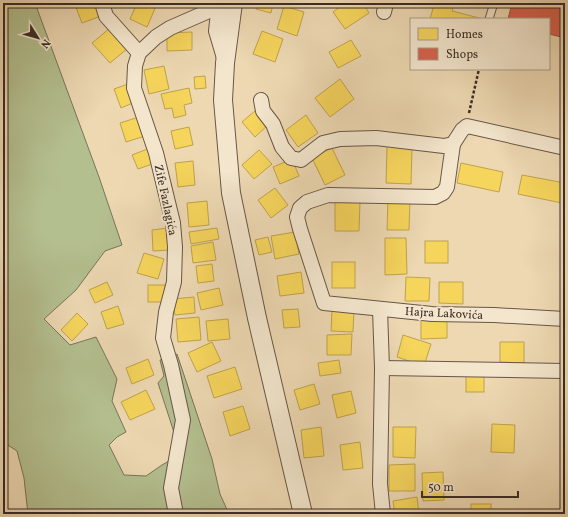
<svg xmlns="http://www.w3.org/2000/svg" width="568" height="517" font-family="Vollkorn,serif">
<style>
.green{fill:#b4bf8f;stroke:#78755a}
.homes{fill:#f6d55c;stroke:#bea24c}
.shops{fill:#d6604d;stroke:#a85041}
.lines{fill:none;stroke-linecap:round;stroke-linejoin:round}
.service-casing{stroke:#685648;stroke-width:9}
.minor-casing{stroke:#685648;stroke-width:16}
.tertiary-casing{stroke:#685648;stroke-width:20}
.path{stroke:#3b2b25;stroke-width:2.5;stroke-dasharray:3 2;stroke-linecap:butt}
.service{stroke:#f3e6cd;stroke-width:7}
.minor{stroke:#f3e6cd;stroke-width:14}
.tertiary{stroke:#f3e6cd;stroke-width:18}
.labels{text-anchor:middle;stroke-width:4;stroke-linejoin:round;paint-order:stroke}
.street-label{font-size:12px;fill:#3b2b25;stroke:#f3e6cd}
</style>
<rect width="100%" height="100%" fill="#edd8b2"/>
<filter id="stains"><feTurbulence type="fractalNoise" baseFrequency=".005" numOctaves="4"/><feColorMatrix values="0 0 0 0 .2 0 0 0 0 .09 0 0 0 0 .02 0 0 0 .5 -.17"/></filter>
<radialGradient id="worn" r=".72"><stop offset=".6" stop-color="#630" stop-opacity="0"/><stop offset="1" stop-color="#630" stop-opacity=".3"/></radialGradient>
<polygon class="green" points="3,3 35,3 99,177 122,245 105,251 76,290 44,319 70,345 96,337 117,379 112,401 126,432 117,437 109,445 124,475 146,476 162,465 181,454 158,383 164,376 160,360 177,354 212,459 220,494 229,514 28,514 24,478 17,451 3,442"/>
<g class="homes">
<polygon points="82,3 97,3 101,16 82,23 75,5"/>
<polygon points="137,3 149,3 156,6 147,27 130,19"/>
<polygon points="257,3 273,3 271,13 256,9"/>
<polygon points="345,3 363,3 369,13 345,29 333,12"/>
<polygon points="428,3 454,3 452,11 483,19 430,19 434,5"/>
<polygon points="284,6 304,12 297,36 277,29"/>
<polygon points="110,28 128,48 110,63 92,43"/>
<polygon points="262,31 283,39 275,62 253,54"/>
<polygon points="192,32 192,50 167,51 167,33"/>
<polygon points="351,40 361,56 338,68 329,52"/>
<polygon points="164,66 169,89 149,94 144,70"/>
<polygon points="205,76 206,88 195,89 194,77"/>
<polygon points="340,79 354,99 330,117 315,98"/>
<polygon points="128,84 135,102 121,108 114,89"/>
<polygon points="189,88 192,103 184,105 186,115 174,118 172,108 165,109 161,94"/>
<polygon points="256,110 268,125 255,137 242,122"/>
<polygon points="306,115 318,133 298,147 286,130"/>
<polygon points="139,117 145,136 126,142 120,123"/>
<polygon points="189,127 193,145 175,149 171,131"/>
<polygon points="387,146 412,147 411,184 386,183"/>
<polygon points="150,148 155,163 138,169 132,155"/>
<polygon points="332,148 345,175 325,185 312,158"/>
<polygon points="259,150 272,164 254,179 242,165"/>
<polygon points="292,159 299,176 280,184 273,167"/>
<polygon points="193,161 195,185 178,187 175,163"/>
<polygon points="461,163 503,172 499,192 457,183"/>
<polygon points="522,175 565,183 562,203 518,194"/>
<polygon points="275,188 288,205 271,218 258,200"/>
<polygon points="388,198 410,199 409,230 387,230"/>
<polygon points="207,201 209,225 189,227 187,203"/>
<polygon points="335,201 360,202 359,231 335,231"/>
<polygon points="168,228 170,250 153,251 152,230"/>
<polygon points="217,228 219,239 191,244 189,232"/>
<polygon points="295,232 299,254 275,259 271,236"/>
<polygon points="268,237 272,252 259,255 255,240"/>
<polygon points="385,238 406,238 407,274 385,275"/>
<rect x="425" y="241" width="23" height="22"/>
<polygon points="213,242 216,260 193,263 191,246"/>
<polygon points="144,253 164,259 158,279 137,273"/>
<rect x="332" y="262" width="23" height="26"/>
<polygon points="212,264 214,281 198,283 196,266"/>
<polygon points="301,272 304,293 280,296 277,276"/>
<polygon points="406,277 430,278 429,301 405,301"/>
<polygon points="107,282 113,295 95,303 89,290"/>
<polygon points="439,282 463,282 463,304 439,303"/>
<rect x="148" y="285" width="17" height="17"/>
<polygon points="219,288 223,305 201,310 197,293"/>
<polygon points="194,297 195,313 175,315 173,299"/>
<polygon points="118,306 124,324 107,329 101,312"/>
<polygon points="298,309 300,327 284,328 282,310"/>
<polygon points="332,310 354,311 353,332 331,331"/>
<polygon points="77,313 88,324 72,341 61,330"/>
<polygon points="199,317 201,340 178,342 176,319"/>
<polygon points="421,318 447,318 447,338 421,339"/>
<polygon points="228,319 230,339 208,341 206,321"/>
<polygon points="352,334 351,355 327,355 327,335"/>
<polygon points="403,335 431,344 424,366 397,357"/>
<polygon points="212,342 221,361 197,372 188,353"/>
<polygon points="500,342 524,342 524,363 500,362"/>
<polygon points="148,359 154,375 132,384 126,368"/>
<polygon points="339,360 341,373 320,376 318,363"/>
<polygon points="235,367 242,389 214,398 207,376"/>
<rect x="466" y="373" width="18" height="19"/>
<polygon points="314,384 320,404 300,410 294,390"/>
<polygon points="146,390 155,409 130,420 121,402"/>
<polygon points="351,391 356,413 337,418 332,395"/>
<polygon points="243,406 250,429 230,436 223,412"/>
<polygon points="492,424 515,425 514,453 491,452"/>
<polygon points="321,427 324,456 304,458 301,430"/>
<polygon points="393,427 416,427 415,458 393,457"/>
<polygon points="360,442 363,468 343,470 340,445"/>
<polygon points="415,464 415,491 389,491 389,465"/>
<polygon points="443,472 444,500 423,501 422,473"/>
<polygon points="417,497 419,514 395,514 393,501"/>
<rect x="471" y="504" width="20" height="10"/>
</g>
<polygon class="shops" points="512,3 547,3 547,4 565,8 565,38 549,34 549,19 508,19"/>
<g class="lines">
<g class="service-casing">
<polyline id="service" points="489,19 494,3"/>
</g>
<g class="minor-casing">
<g id="minor">
<polyline points="102,3 106,16 139,53"/>
<polyline points="219,3 216,31 224,58"/>
<polyline points="384,12 386,3"/>
<polyline points="261,100 263,111 273,124 282,147 291,158 301,160 323,143 340,139 376,138 444,146 453,144 462,130 467,126 565,148"/>
<polyline points="453,144 447,187 443,193 435,197 328,195 307,202 300,208 297,217 300,229 324,303 432,314 494,315 565,319"/>
<polyline points="380,309 382,368 380,484 383,514"/>
<polyline points="382,368 565,371"/>
<polyline points="176,514 171,488 183,420 171,365 163,338 166,312 174,282 175,247 173,223 156,153 134,88 135,66 139,53 156,37 170,28 218,7"/>
</g>
</g>
<g class="tertiary-casing">
<polyline id="tertiary" points="233,3 225,63 223,100 231,193 257,318 303,514"/>
</g>
<polyline class="path" points="469,113 479,69"/>
<use href="#service" class="service"/>
<use href="#minor" class="minor"/>
<use href="#tertiary" class="tertiary"/>
</g>
<g class="labels">
<g class="street-label">
<text transform="translate(166 200) rotate(78)" y="4">Zife Fazlagića</text>
<text transform="translate(444 313) rotate(3)" y="4">Hajra Lakovića</text>
</g>
</g>
<rect width="568" height="517" fill="none" stroke="#edd8b2" stroke-width="16"/>
<rect x="4" y="4" width="560" height="509" fill="none" stroke="#3b2b25" stroke-width="2"/>
<rect x="8" y="8" width="552" height="501" fill="none" stroke="#3b2b25"/>
<rect x="410" y="18" width="140" height="52" fill="#f3e6cd" stroke="#a99b8a"/>
<rect x="418" y="28" width="20" height="12" fill="#f6d55c" stroke="#a99b8a"/>
<text x="446" y="38" font-size="12" fill="#3b2b25">Homes</text>
<rect x="418" y="48" width="20" height="12" fill="#d6604d" stroke="#a99b8a"/>
<text x="446" y="58" font-size="12" fill="#3b2b25">Shops</text>
<g transform="translate(38 38) rotate(127)" stroke="#f3e6cd" stroke-width="3" paint-order="stroke">
<path d="M0-3L7 15L0 10L-7 15Z" fill="#3b2b25"/>
<text y="-6" font-size="11" font-weight="bold" text-anchor="middle" fill="#3b2b25">N</text>
</g>
<path d="M422 491v6h96v-6" fill="none" stroke="#3b2b25" stroke-width="2"/>
<text x="428" y="491" font-size="12" fill="#3b2b25" stroke="#f3e6cd" stroke-width="3" paint-order="stroke">50 m</text>
<rect width="100%" height="100%" filter="url(#stains)"/>
<rect width="100%" height="100%" fill="url(#worn)"/>
</svg>
